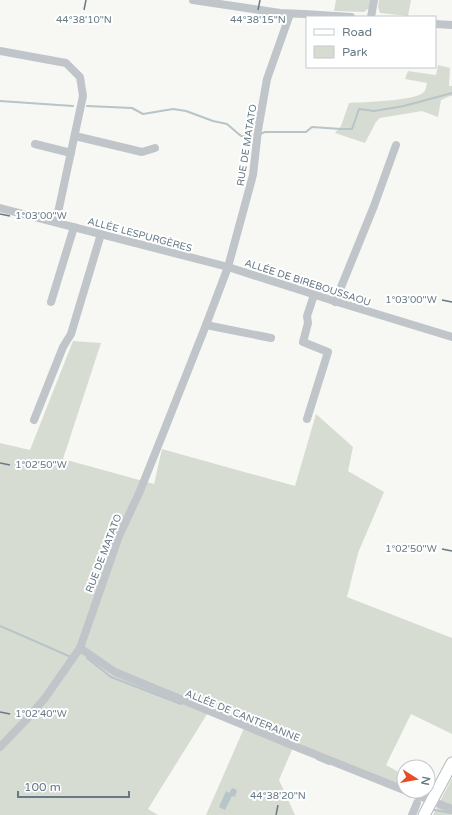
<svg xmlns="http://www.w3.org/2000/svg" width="452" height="815" font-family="'Varela Round',sans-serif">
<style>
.green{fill:#d7dcd3}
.water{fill:#b7c4c8}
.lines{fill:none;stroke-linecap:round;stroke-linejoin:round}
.stream{stroke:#b7c4c8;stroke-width:2}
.secondary-casing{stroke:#b3b9bd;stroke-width:13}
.street{stroke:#c0c5c9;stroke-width:8}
.secondary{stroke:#fff;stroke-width:11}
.ticks{fill:none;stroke:#667986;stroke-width:1.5}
.labels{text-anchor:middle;stroke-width:4;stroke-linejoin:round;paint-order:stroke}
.street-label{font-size:10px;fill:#667986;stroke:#fff}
.ticks-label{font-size:10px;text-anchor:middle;fill:#667986;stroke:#fff;stroke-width:4;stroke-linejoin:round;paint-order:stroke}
</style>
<rect width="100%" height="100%" fill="#f7f7f4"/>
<g class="green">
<polygon points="336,0 370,0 369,8 364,12 334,11"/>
<polygon points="379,0 411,0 408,16 380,13 378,7"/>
<path d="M438,65L450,68L449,86H452V96H450L441,100L438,117L422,111L380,118L376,122L365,143L335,133L341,126L349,103C363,102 416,101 424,92C426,90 426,86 427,83L405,79L408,71L436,75Z"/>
<polygon points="73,341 101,343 63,459 154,484 162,449 295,486 316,414 353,447 348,471 384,492 358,553 347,597 452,638 452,734 411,714 386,765 404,775 404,788 294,745 279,780 295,815 206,815 245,726 209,711 148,809 158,815 0,815 0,443 30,450"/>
<polygon points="452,778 452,815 433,815"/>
</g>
<polygon class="water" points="232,788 237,790 235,797 232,796 225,810 219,807 226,791 229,793"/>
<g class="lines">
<g class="stream">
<polyline points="0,101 73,106"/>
<polyline points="87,106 132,108 143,114 173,109 186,111 213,121 227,124 241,136 251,137 256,135"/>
<polyline points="260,134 265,132 306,132 312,127 341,129 352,129 359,109 374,111 404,106 452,93"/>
<polyline points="0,626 71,657"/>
<polyline points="87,658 111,677 181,704"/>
<polyline points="317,759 329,764"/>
<polyline points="434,810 452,813"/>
</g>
<g class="secondary-casing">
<polyline id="secondary" points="424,815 452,763"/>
</g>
<g class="street">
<polyline points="193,0 280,13 304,14 351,17"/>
<polyline points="371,17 374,0"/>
<polyline points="435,24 452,25"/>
<polyline points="0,51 66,63 80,77 83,96 56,222"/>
<polyline points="75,136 142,152 155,148"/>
<polyline points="35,144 71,153"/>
<polyline points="0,208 228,267 297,289 331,300 452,337"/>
<polyline points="51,302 74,227"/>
<polyline points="335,302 374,206 396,145"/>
<polyline points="206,325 271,338"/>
<polyline points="307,419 328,352 303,342 308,323 307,316 314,295"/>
<polyline points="34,420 63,347 71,334 101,234"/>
<polyline points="80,648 115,672 294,746 404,790"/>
<polyline points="0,747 27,719 45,698 80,648 119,536 140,491 162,436 206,325 228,267 253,175 258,130 267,79 290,14"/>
<polyline points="407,791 452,809"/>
<polyline points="412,815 417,803"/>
</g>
<use href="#secondary" class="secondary"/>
</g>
<path class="ticks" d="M84,10L86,0M258,10L260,0M0,214L10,216M442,300L452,302M0,463L10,465M442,549L452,551M0,712L10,714M276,815L278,805"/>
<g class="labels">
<g class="street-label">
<text transform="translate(246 145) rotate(-81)" y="4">RUE DE MATATO</text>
<text transform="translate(140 234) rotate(15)" y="4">ALLÉE LESPURGÈRES</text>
<text transform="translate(308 282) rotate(18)" y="4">ALLÉE DE BIREBOUSSAOU</text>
<text transform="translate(103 553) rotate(-69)" y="4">RUE DE MATATO</text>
<text transform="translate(243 715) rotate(22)" y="4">ALLÉE DE CANTERANNE</text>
</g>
</g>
<g class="ticks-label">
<text x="84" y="23">44°38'10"N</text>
<text x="258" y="23">44°38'15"N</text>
<text x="41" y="219">1°03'00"W</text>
<text x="411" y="303">1°03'00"W</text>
<text x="41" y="468">1°02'50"W</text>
<text x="411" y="552">1°02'50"W</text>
<text x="41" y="717">1°02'40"W</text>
<text x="278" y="799">44°38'20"N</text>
</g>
<rect x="306" y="16" width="130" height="52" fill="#ffffff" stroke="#c2c9cf"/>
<rect x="314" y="29" width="20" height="6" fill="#ffffff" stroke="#c2c9cf"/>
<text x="342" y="36" font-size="12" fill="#667986">Road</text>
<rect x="314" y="46" width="20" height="12" fill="#d7dcd3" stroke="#c2c9cf"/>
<text x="342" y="56" font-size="12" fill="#667986">Park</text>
<g transform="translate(416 779) rotate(101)"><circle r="19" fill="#ffffff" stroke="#c2c9cf"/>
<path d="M0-3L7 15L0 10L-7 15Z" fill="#e74c25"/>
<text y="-6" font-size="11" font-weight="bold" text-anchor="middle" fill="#667986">N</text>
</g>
<path d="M18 791v6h111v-6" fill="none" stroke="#667986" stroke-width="2"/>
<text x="24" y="791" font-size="12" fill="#667986" stroke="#ffffff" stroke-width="3" paint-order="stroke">100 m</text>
</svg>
